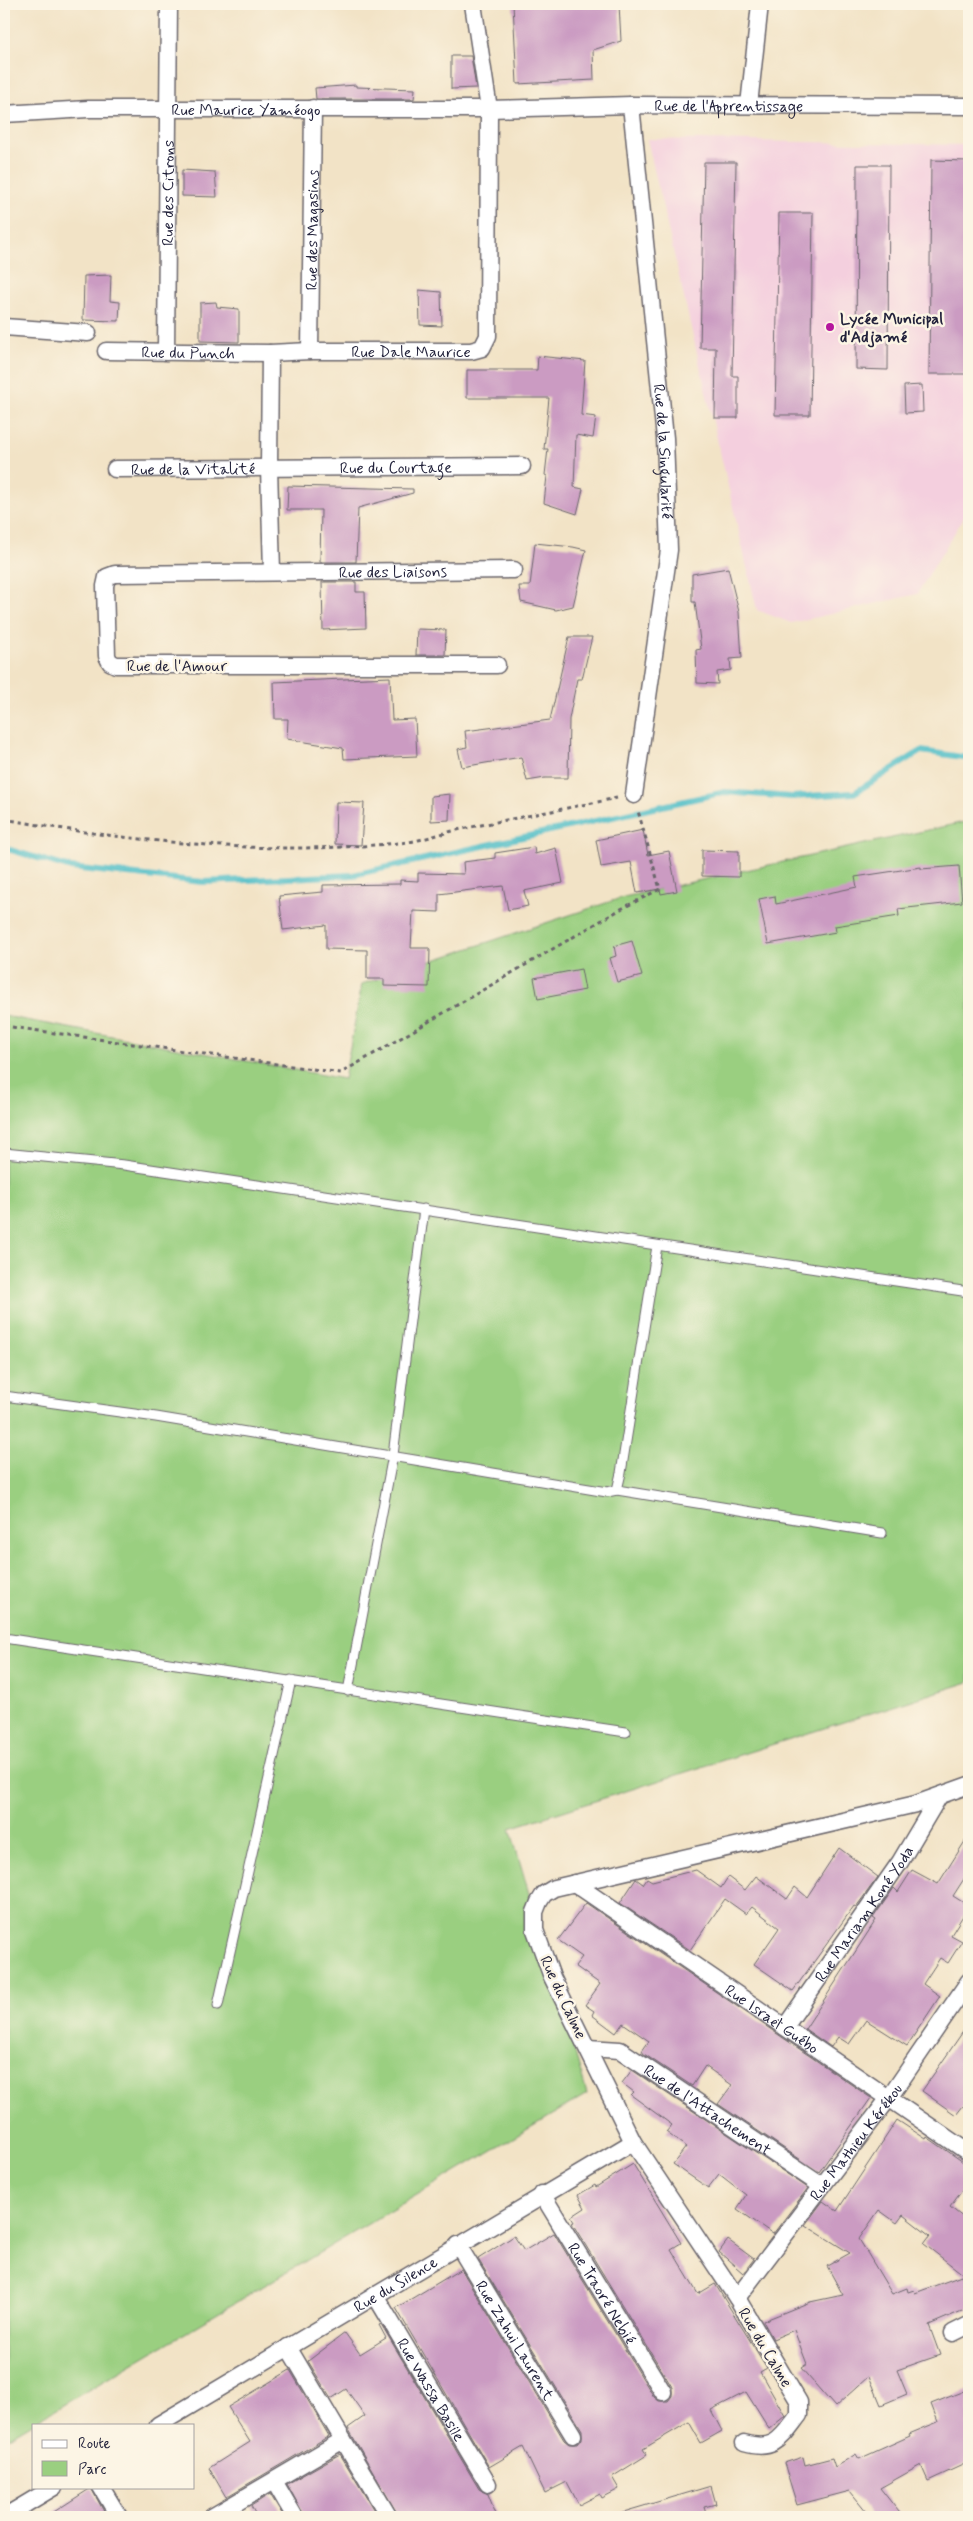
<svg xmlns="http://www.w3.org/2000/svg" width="973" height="2521" font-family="Mynerve,sans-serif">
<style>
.built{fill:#f4cfde}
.green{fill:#9acf80;stroke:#5e785e}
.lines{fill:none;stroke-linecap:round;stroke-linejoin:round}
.stream{stroke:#50bec7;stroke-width:6}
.building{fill:#cb9bc2;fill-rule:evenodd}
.lane-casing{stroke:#6b666c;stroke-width:11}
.street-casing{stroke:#6b666c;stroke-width:19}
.path{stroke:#6b666c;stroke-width:3;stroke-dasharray:4 4;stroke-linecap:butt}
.lane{stroke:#fff;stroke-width:9}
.street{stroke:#fff;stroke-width:16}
.poi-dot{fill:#b5179e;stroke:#fcf5e5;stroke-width:2}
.labels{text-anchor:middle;stroke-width:5;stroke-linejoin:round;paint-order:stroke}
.street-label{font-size:16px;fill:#22223b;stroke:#fcf5e5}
.poi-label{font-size:16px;font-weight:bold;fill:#22223b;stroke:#fcf5e5;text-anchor:start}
</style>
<rect width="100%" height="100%" fill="#fcf5e5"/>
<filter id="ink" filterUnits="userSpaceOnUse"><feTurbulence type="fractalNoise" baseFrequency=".02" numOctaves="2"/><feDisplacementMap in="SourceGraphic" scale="10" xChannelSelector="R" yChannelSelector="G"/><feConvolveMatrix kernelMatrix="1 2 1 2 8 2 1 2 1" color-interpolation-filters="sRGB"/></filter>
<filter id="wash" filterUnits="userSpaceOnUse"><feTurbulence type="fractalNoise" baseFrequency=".0096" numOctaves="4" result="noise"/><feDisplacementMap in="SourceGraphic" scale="20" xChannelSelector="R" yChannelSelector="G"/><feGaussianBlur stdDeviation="1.12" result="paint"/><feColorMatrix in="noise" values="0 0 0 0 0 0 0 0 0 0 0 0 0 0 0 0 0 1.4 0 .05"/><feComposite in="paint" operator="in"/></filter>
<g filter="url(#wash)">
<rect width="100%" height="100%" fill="#f2e3c6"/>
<polygon class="built" points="647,139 969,145 969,509 917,594 791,623 757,610"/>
<polygon class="green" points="969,821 969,1682 510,1828 587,2094 4,2440 4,1016 344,1079 362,984 624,897"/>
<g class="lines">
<polyline class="stream" points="4,848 71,868 203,882 353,875 725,792 792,797 854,793 921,751 969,758"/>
</g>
<g id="blocks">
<g class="building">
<polygon points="513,4 619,4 621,41 593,50 594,80 517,84"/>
<polygon points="451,56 471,56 476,88 451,89"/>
<polygon points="356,85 356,87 415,89 414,99 316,99 315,88"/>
<polygon points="931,160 968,161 966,374 929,374"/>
<polygon points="704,162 736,162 732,376 738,376 738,418 715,418 716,348 700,348"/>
<polygon points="857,165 889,165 888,370 856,369"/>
<polygon points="182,170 215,172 217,197 182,196"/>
<polygon points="779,213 813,213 810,415 775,415"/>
<polygon points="111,275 110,301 120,302 119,321 83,320 84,276"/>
<polygon points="419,290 441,292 442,326 420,325"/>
<polygon points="216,302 217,307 239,309 239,342 200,341 200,303"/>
<polygon points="538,356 585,361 581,415 596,417 593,438 576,435 574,487 583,489 577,514 544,503 547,476 545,475 548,449 544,449 549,398 467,398 467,370 537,370"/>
<polygon points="922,385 923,412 905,413 904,386"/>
<polygon points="288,486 413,489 413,493 358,508 356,562 320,562 321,510 287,510"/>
<polygon points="535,543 573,547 586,550 573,606 556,610 521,602 519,586 530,586"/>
<polygon points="728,568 739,612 742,658 730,659 731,670 717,672 718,684 697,683 696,650 701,649 695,602 692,602 692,574"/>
<polygon points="322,582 356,582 356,592 365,592 366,628 323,630"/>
<polygon points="417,629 446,630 445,655 416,655"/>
<polygon points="569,637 592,637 582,679 577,679 569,719 568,778 545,778 527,781 521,757 462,767 458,749 467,747 465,731 550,720"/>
<polygon points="390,677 392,720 415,719 417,756 344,759 343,748 287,739 288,719 275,719 274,682"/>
<polygon points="450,794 449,820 431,821 431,796"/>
<polygon points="336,802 364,803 361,845 335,844"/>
<polygon points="643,830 648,855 669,851 677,891 661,894 660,889 637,893 631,862 601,867 596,840"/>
<polygon points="534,847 535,854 556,848 563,883 524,891 528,906 508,910 503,886 439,894 439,912 413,911 411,948 430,948 429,987 384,986 384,979 367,979 367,950 326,949 326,925 283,930 279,896 323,892 323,885 400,884 400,880 418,881 418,873 464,874 463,862 495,858 495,853"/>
<polygon points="702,850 739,851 739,877 702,876"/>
<polygon points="959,866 962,902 898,909 899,916 835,926 836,932 768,944 759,899 775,896 776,904 857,887 855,877 921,867 921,869"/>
<polygon points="632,941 642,976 617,982 610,958 616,956 614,946"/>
<polygon points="581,969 585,990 538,999 534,978"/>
<polygon points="969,1835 969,1871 953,1896 969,1906 951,1935 962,1941 948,1963 940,1958 923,1984 940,1996 907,2046 866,2020 849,2044 838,2037 831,2047 805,2029 876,1920 873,1918 894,1888 898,1892 912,1870 938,1884"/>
<polygon points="839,1848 878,1877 856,1907 854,1906 793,1991 754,1964 779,1928 752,1907 746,1914 725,1899 690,1950 620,1903 636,1879 643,1884 647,1878 652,1881 696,1870 721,1888 728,1877 745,1890 756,1876 787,1899 795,1887 807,1897"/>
<polygon points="586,1903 871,2098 819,2172 718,2104 732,2085 705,2066 692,2086 644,2054 642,2051 649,2041 623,2023 616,2033 592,2015 594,2011 585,2005 600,1984 575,1966 582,1957 558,1940"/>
<polygon points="969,2023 969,2110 963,2106 956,2115 922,2091"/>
<polygon points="632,2070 808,2188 773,2234 737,2209 746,2195 719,2174 708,2188 673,2164 686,2147 666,2132 672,2125 631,2095 634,2092 622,2083"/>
<path d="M897,2120L926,2139L927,2137L969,2166V2181L950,2207L969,2222V2308L929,2325L940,2355L897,2370L907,2394L881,2405L869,2376L835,2407L801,2368L807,2364L794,2330L773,2339L763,2321L810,2302L843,2295L827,2266L850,2253L805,2225L823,2201L837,2211ZM879,2210L897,2223L903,2215L930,2236L924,2244L964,2275L915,2293L914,2290L908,2292L907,2288L892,2294L859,2239Z"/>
<polygon points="633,2164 681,2243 671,2249 698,2294 715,2284 767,2368 760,2372 785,2416 769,2429 746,2392 711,2410 722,2431 701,2443 689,2422 643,2449 647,2455 612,2477 619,2489 602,2498 600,2494 579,2505 567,2482 545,2493 523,2447 489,2467 396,2308 461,2269 564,2440 569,2444 578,2444 582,2439 582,2430 478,2259 514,2236 524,2251 554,2233 654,2397 659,2401 668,2401 672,2396 672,2387 572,2223 574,2222 571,2217 585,2208 578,2195 595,2185 596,2187"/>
<polygon points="728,2240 754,2259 743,2273 719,2252"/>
<polygon points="381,2324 479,2489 488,2494 497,2517 399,2517 348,2428 365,2416 346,2389 331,2399 308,2361 345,2333 360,2354 386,2338 379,2325"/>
<polygon points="290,2370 329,2436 226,2497 209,2468 250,2442 228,2407"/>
<polygon points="969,2389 969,2462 928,2481 921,2465 880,2488 903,2517 871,2517 850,2491 797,2505 784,2463 803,2457 805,2465 832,2458 835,2467 856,2454 859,2459 910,2436 909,2434 938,2422 931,2404"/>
<polygon points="340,2454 378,2517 305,2517 287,2484"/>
<polygon points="711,2486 716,2504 704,2507 706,2514 696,2517 620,2517 620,2513"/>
<polygon points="91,2488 107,2517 46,2517"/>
<polygon points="270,2494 284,2517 257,2517 251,2506"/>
</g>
</g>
</g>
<g filter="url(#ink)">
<use href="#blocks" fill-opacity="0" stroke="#6b666c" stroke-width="1"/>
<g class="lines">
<g class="lane-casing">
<g id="lane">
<polyline points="4,1153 124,1165 969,1292"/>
<polyline points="4,1396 156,1417 607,1492 617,1490 882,1533"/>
<polyline points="617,1490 621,1473 657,1246"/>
<polyline points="4,1638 626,1732"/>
<polyline points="348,1691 393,1455 424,1209"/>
<polyline points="218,2005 291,1680"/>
</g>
</g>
<g class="street-casing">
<g id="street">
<path id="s1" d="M631,105L665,438L669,550L634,795"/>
<polyline points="749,105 760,4"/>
<path id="s2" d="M4,114L88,109H489L631,105L969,106"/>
<polyline points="4,327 88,333"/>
<path id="s3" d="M106,351L270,353"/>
<path id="s4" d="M310,351L313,108"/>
<path id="s5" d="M166,352L169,4"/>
<path id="s6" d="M115,469L522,466"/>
<path id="s7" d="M272,571L269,468L270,353L310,351H471L482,348L488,336L489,109L473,4"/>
<path id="s8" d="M497,665H116L110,662L107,656L105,586L107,577L115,574L514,570"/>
<path id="s9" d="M574,1883L969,2153"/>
<path id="s10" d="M785,2027L900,1862L938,1798"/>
<path id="s11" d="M588,2048L620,2050L822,2186"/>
<path id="s12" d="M542,2194L663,2392"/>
<path id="s13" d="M458,2245L573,2435"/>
<path id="s14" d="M375,2295L488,2484"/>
<path id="s15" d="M737,2298L889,2098L969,1981"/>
<polyline points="953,2333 969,2325"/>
<polyline points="288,2347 389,2517"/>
<path id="s16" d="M158,2425L633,2142"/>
<path d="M744,2443C775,2452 781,2438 799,2415V2402L737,2298L633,2142L577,2028L552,1977L535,1930V1912L539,1902L544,1894L554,1888L916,1804L969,1785"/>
<polyline points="274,2481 295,2517"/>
<polyline points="101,2487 119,2517"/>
<polyline points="4,2517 54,2487"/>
<polyline points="212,2517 343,2440"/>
</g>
</g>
<g class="path">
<path d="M4,819C133,842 268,856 398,843C418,842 438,834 457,830C510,819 563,809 617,798"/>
<polyline points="4,1026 341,1073 621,909 660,889 638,811"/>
</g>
<use href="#lane" class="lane"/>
<use href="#street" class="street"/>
</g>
</g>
<circle class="poi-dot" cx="830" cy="327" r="5"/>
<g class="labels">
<g class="street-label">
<text dy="6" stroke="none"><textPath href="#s2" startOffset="725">Rue de l'Apprentissage</textPath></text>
<text dy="6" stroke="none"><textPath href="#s2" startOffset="242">Rue Maurice Yaméogo</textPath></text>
<text dy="6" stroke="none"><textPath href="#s5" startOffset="159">Rue des Citrons</textPath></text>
<text dy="6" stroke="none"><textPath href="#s4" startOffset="121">Rue des Magasins</textPath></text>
<text dy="6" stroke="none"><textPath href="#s7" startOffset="359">Rue Dale Maurice</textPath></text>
<text dy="6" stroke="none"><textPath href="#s3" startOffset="82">Rue du Punch</textPath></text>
<text dy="6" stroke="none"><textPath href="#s1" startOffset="348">Rue de la Singularité</textPath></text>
<text dy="6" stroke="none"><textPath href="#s6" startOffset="281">Rue du Courtage</textPath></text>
<text dy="6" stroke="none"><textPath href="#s6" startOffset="78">Rue de la Vitalité</textPath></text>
<text dy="6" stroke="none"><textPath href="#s8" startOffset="760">Rue des Liaisons</textPath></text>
<text x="177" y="671">Rue de l'Amour</text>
<text dy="6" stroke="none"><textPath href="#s10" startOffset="138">Rue Mariam Koné Yoda</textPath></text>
<text transform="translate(564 1997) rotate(65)" y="6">Rue du Calme</text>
<text dy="6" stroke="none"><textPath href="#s9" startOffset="240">Rue Israël Guébo</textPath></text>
<text dy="6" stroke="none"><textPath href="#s11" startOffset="138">Rue de l'Attachement</textPath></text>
<text dy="6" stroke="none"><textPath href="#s15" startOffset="196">Rue Mathieu Kérékou</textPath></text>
<text dy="6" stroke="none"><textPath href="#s16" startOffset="276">Rue du Silence</textPath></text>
<text dy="6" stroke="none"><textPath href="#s12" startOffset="116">Rue Traoré Nebié</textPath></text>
<text dy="6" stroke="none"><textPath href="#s13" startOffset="111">Rue Zahui Laurent</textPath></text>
<text transform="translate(766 2347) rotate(59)" y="6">Rue du Calme</text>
<text dy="6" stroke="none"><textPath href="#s14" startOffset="110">Rue Wassa Basile</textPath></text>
</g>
<g class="poi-label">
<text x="840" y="324">Lycée Municipal<tspan x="840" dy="18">d'Adjamé</tspan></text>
</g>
</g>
<rect width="973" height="2521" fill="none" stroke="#fcf5e5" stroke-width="20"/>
<rect x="32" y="2424" width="162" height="65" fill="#fcf5e5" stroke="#a5a1a1"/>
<rect x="42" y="2440" width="25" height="8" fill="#ffffff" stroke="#a5a1a1"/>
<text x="78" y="2448" font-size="15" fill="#22223b">Route</text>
<rect x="42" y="2461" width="25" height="15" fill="#9acf80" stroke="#a5a1a1"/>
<text x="78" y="2474" font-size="15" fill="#22223b">Parc</text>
</svg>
